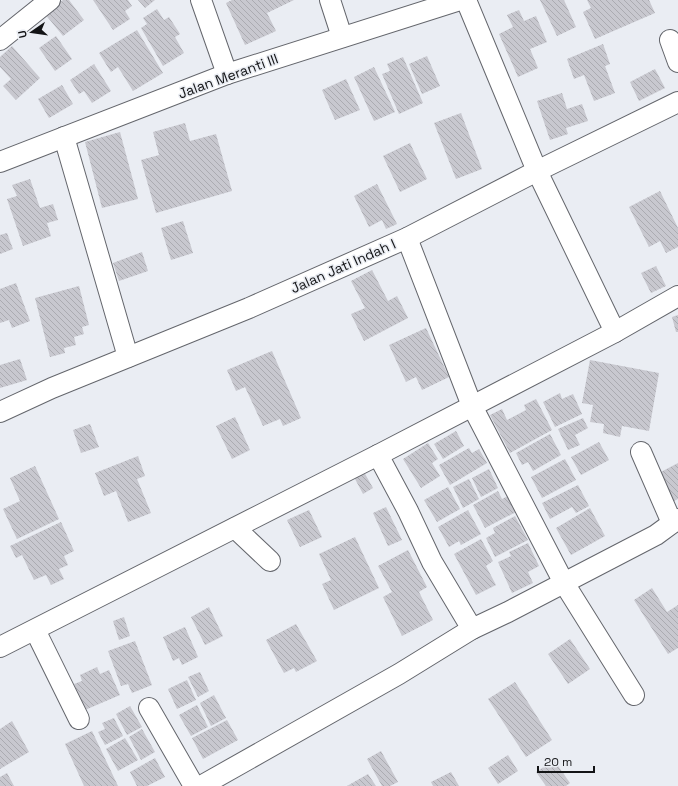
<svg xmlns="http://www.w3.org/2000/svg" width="678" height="786" font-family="'Space Grotesk',sans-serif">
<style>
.building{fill:url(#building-back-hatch)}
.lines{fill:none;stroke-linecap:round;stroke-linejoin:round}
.street-casing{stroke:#64666c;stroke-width:22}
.street{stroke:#fff;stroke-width:20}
.labels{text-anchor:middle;stroke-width:3;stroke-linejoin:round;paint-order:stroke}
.street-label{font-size:14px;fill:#131416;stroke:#eaedf3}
</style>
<defs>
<pattern id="building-back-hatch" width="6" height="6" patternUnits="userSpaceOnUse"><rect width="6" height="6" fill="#c8c8cf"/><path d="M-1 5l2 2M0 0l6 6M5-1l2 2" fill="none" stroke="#ababb1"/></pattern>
</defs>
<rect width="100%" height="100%" fill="#eaedf3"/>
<g class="building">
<polygon points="63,0 69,0 84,20 63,36 45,14"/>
<polygon points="93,0 128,0 132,6 125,11 130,19 113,30"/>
<polygon points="138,0 155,0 145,8"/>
<polygon points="232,0 294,0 267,13 276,31 245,45 226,3"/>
<polygon points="540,0 564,0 576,27 557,36"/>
<polygon points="587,0 649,0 655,13 595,39 583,12 591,8"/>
<polygon points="157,9 164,20 169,17 180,34 175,37 184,53 163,66 141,28 147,24 143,18"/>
<polygon points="519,10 524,21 536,16 547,42 530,49 538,68 518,77 499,34 513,27 507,15"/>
<polygon points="137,30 163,73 133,91 118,67 111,72 99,53"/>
<polygon points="56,36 72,59 55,71 39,48"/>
<polygon points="603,44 610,64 605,66 615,93 594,101 584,75 574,79 567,59"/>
<polygon points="12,46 40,78 16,100 3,86 11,79 0,67 0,57"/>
<polygon points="427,56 440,86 422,94 409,64"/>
<polygon points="403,57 423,103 399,114 382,74 390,71 387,64"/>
<polygon points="94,64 111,91 92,103 84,91 79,94 70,80"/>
<polygon points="374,67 395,112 374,121 354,77"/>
<polygon points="655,69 665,88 639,101 630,82"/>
<polygon points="346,79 360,110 335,120 322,90"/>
<polygon points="62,85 73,104 49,118 38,99"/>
<polygon points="562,93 567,109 582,104 588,121 566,128 568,134 550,140 537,101"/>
<polygon points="461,113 482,169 456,179 434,123"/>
<polygon points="185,123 190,141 216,134 232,191 156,213 141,160 159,155 153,132"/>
<polygon points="120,132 138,199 102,208 85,142"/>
<polygon points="410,143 427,179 400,192 383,156"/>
<polygon points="30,179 40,208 53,204 58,220 47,223 51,236 23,246 7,199 17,196 12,185"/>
<polygon points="377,184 397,224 386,229 382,220 369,227 354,196"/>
<polygon points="660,191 678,228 678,247 666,253 660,241 649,247 629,207"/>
<polygon points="183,221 193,253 171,260 161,228"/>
<polygon points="7,233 13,249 0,254 0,235"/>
<polygon points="142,252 148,271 119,281 113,263"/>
<polygon points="656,266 666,286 651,293 641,273"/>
<polygon points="372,270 388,301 397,296 408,318 364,341 351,314 365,308 351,281"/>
<polygon points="16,283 30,321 12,328 9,320 0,323 0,289"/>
<polygon points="79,286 89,325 82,327 84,334 74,337 76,345 64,348 65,353 50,357 35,298"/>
<polygon points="678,315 678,332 676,332 672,317"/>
<polygon points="426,328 449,377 422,390 416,377 406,382 389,345"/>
<polygon points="272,351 301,418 283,426 280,419 263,426 245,387 236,391 227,370"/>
<polygon points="20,359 27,380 0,388 0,365"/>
<polygon points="590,360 659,373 649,431 622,426 620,437 603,433 604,424 590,422 593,405 582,403"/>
<polygon points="560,393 562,399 573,394 582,414 555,427 543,402"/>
<polygon points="536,399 552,430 510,453 490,415 502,409 507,420 526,410 524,405"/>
<polygon points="235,417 250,450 232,459 216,426"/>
<polygon points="583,418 588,428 575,435 580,445 568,450 558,429"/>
<polygon points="90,424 99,447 81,453 73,430"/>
<polygon points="456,431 464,446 443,459 434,444"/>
<polygon points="550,434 561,455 533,471 528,462 522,465 516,453"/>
<polygon points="599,442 609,460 581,475 571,457"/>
<polygon points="428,443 438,459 432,463 440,476 421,488 403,459"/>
<polygon points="469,448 472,453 479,449 487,463 450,485 439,465"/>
<polygon points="138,456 145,476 137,479 151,513 128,522 116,491 104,496 95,473"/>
<polygon points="565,459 576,480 542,498 531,477"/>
<polygon points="678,463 678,499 672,502 657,474"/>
<polygon points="35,466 59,519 17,539 3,509 20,501 10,478"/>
<polygon points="489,469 498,488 481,497 472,478"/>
<polygon points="364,472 373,488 363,494 354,477"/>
<polygon points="469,479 479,499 463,508 453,487"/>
<polygon points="578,485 589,506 576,513 572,507 550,519 542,503"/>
<polygon points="448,487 460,509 437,522 424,500"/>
<polygon points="498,491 502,499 508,496 516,512 485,528 473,505"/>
<polygon points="386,507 402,540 388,546 373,513"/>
<polygon points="590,508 605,536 571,555 556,528"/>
<polygon points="309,510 322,537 300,547 287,520"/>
<polygon points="468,510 481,534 461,545 459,541 449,547 438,527"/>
<polygon points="515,516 528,540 495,557 486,538 495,533 493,528"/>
<polygon points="61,522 74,551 64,556 68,565 59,569 64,579 51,585 46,575 34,580 22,555 16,558 10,546"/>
<polygon points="355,537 379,588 334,610 322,584 331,580 319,554"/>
<polygon points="481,539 493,561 486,566 496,585 476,595 454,554"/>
<polygon points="528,543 539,566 528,572 533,583 512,593 498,562 511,556 509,552"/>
<polygon points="408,550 427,587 419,592 433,620 402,636 383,597 392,592 378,566"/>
<polygon points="652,588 667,612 678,605 678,648 668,654 634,600"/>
<polygon points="209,607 223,636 205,645 191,617"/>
<polygon points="124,617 130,636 119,640 113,621"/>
<polygon points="296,624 317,661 296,672 294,668 284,673 266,640"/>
<polygon points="185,627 198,657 182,665 179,658 173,661 163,637"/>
<polygon points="570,639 590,669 568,684 548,654"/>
<polygon points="135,641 152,685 132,693 128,684 121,686 108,651"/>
<polygon points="97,667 100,674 109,670 120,695 85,710 74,684 82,681 80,675"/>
<polygon points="200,672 209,691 198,697 188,677"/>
<polygon points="187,680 196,700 177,709 168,689"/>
<polygon points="515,682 552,740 526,757 488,699"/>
<polygon points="214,695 226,718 211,726 200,703"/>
<polygon points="197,705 208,727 191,736 179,715"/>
<polygon points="130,706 142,727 127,735 116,714"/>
<polygon points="114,718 123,736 105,745 98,732 105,729 102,723"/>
<polygon points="227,720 238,740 203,759 192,738"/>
<polygon points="12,721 29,752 0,769 0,729"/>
<polygon points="142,729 155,752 141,760 129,737"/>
<polygon points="92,731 118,786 84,786 65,744"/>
<polygon points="125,738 138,760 118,771 106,749"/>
<polygon points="381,751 398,782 390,786 382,786 367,759"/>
<polygon points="508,755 518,771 498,784 488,768"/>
<polygon points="155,758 165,777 147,786 137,786 130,772"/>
<polygon points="554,760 570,783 566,786 546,786 536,772"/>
<polygon points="451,772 459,786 433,786 431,782"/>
<polygon points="7,773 14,786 0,786 0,777"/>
<polygon points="368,774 376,786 347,786"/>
</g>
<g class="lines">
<g class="street-casing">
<g id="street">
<polyline points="201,0 227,74"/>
<polyline points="330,0 342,37"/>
<polyline points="466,0 537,171 615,332"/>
<polyline points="0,40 50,0"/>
<polyline points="670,40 678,62"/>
<polyline points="64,137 128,357"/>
<polyline points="0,162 227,74 460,0"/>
<polyline points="407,238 472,406 564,583 634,695"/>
<polyline points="0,412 52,388 249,308 407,238 537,171 678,102"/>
<polyline points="641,452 672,523"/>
<polyline points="378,455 408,511 432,562 472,629"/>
<polyline points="235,528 270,561"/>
<polyline points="35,630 79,719"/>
<polyline points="0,647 378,455 615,332 678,296"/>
<polyline points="149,708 194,786"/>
<polyline points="201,786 399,674 472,629 508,612 656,535 678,519"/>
</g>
</g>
<use href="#street" class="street"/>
</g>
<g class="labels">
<g class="street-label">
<text transform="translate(228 76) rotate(-20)" y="5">Jalan Meranti III</text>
<text transform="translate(343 266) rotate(-24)" y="5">Jalan Jati Indah I</text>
</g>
</g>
<g transform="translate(32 32) rotate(257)" stroke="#eaedf3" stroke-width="3" paint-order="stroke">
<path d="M0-3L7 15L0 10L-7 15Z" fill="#131416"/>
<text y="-6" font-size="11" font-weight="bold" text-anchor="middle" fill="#131416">U</text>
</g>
<path d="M538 766v6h56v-6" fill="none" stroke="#131416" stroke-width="2"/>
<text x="544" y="766" font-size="12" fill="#131416" stroke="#eaedf3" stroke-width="3" paint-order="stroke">20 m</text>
</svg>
